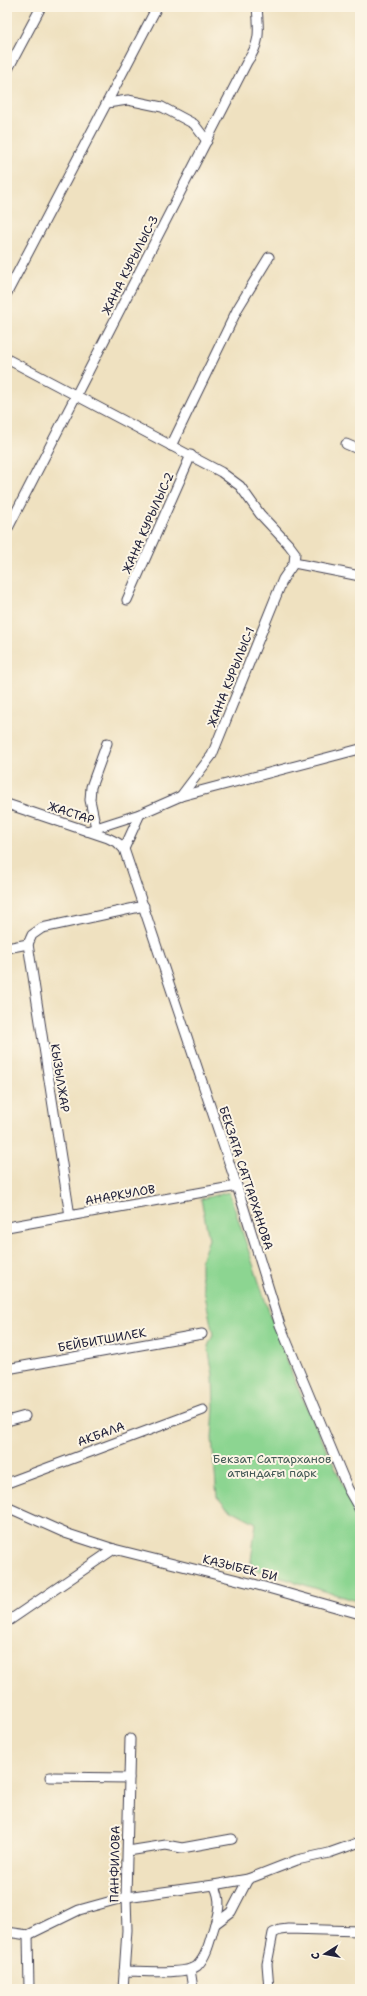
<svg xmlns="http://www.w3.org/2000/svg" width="367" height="1996" font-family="'Shantell Sans',sans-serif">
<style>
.green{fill:#8cd591;stroke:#577c66}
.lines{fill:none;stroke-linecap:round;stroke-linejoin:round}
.minor-casing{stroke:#413f4f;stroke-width:11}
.minor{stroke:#fff;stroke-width:9}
.labels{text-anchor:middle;stroke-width:4;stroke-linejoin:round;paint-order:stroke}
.street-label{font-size:12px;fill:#22223b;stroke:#fcf5e5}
.park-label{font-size:12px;fill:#425855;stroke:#fcf5e5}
</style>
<rect width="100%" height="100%" fill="#fcf5e5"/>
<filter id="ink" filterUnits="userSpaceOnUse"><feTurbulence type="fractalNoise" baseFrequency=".025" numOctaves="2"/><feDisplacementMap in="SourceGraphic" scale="8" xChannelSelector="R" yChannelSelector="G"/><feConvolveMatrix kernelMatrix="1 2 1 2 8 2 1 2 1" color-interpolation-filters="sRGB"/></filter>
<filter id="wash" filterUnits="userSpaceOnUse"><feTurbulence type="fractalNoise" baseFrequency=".012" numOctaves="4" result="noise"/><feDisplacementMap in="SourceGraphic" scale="16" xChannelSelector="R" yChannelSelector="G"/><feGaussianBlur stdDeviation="0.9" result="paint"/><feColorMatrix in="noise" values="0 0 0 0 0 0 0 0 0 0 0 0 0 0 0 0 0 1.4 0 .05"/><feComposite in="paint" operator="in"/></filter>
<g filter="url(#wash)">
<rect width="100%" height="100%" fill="#efe1c0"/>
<polygon class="green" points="229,1192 267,1306 296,1384 360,1521 360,1602 250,1568 256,1523 226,1507 217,1497 212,1438 214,1408 213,1375 208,1346 213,1335 201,1275 201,1261 209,1239 201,1199"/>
</g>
<g filter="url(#ink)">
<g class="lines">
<g class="minor-casing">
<g id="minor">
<polyline points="7,71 41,7"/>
<polyline points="107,103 128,100 162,107 194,124 207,141"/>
<polyline points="7,293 157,7"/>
<polyline points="7,359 221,472 240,486 260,514 289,545 295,553 294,563 283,579 212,755 181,796"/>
<polyline points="346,444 360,450"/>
<polyline points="171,446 238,308 269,257"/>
<path d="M7,530L247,62C261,42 259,31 257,7"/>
<polyline points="294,563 360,576"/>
<polyline points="127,600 191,455"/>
<polyline points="7,804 108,838 118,843 124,849 237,1186 280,1325 348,1489 360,1510"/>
<polyline points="96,828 90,800 91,787 107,743"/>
<polyline points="87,831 140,814 181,796 360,749"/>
<polyline points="124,849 140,814"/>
<polyline points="28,944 70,1216"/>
<polyline points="28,944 32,935 42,928 144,906"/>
<polyline points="7,948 28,944"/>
<polyline points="7,1227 237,1186"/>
<polyline points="7,1369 202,1334"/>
<polyline points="7,1421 25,1416"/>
<polyline points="7,1483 203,1410"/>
<polyline points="7,1507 65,1533 114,1549 254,1584 360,1614"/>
<polyline points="7,1622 114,1549"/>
<polyline points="50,1777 129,1778"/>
<polyline points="128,1851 166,1845 182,1848 232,1839"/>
<polyline points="215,1924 231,1912 248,1879"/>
<polyline points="7,1932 28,1935 79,1910 126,1897 214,1885 248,1879 297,1860 329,1853 360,1842"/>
<polyline points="28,1935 29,1989"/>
<polyline points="190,1969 193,1989"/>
<path d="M124,1971C139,1971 186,1975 197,1966C207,1956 210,1940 214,1927C219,1912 222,1899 214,1885"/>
<polyline points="123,1989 127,1930 126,1897 130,1739"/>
<polyline points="269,1989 267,1964 273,1933 280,1930 288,1929 360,1931"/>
</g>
</g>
<use href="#minor" class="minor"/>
</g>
</g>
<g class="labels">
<g class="street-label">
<text transform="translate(130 265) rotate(-63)" y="4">ЖАНА КУРЫЛЫС-3</text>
<text transform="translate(148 523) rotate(-66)" y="4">ЖАНА КУРЫЛЫС-2</text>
<text transform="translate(231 677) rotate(-68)" y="4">ЖАНА КУРЫЛЫС-1</text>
<text transform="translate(71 813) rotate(18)" y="4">ЖАСТАР</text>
<text transform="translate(60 1078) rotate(81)" y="4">КЫЗЫЛЖАР</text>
<text transform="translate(246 1178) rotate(72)" y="4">БЕКЗАТА САТТАРХАНОВА</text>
<text transform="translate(120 1195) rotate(-10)" y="4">АНАРКУЛОВ</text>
<text transform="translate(102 1340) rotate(-10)" y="4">БЕЙБИТШИЛЕК</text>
<text transform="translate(101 1434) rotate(-20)" y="4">АКБАЛА</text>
<text transform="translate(240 1568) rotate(14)" y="4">КАЗЫБЕК БИ</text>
<text transform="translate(115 1864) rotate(-89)" y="4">ПАНФИЛОВА</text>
</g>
<g class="park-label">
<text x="272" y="1463">Бекзат Саттарханов<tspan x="272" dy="14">атындағы парк</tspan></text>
</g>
</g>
<rect width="367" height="1996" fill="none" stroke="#fcf5e5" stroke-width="24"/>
<g transform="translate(325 1954) rotate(259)" stroke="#fcf5e5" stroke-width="3" paint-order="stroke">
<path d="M0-3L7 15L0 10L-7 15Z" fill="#22223b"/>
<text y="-6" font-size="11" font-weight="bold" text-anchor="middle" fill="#22223b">С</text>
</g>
</svg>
